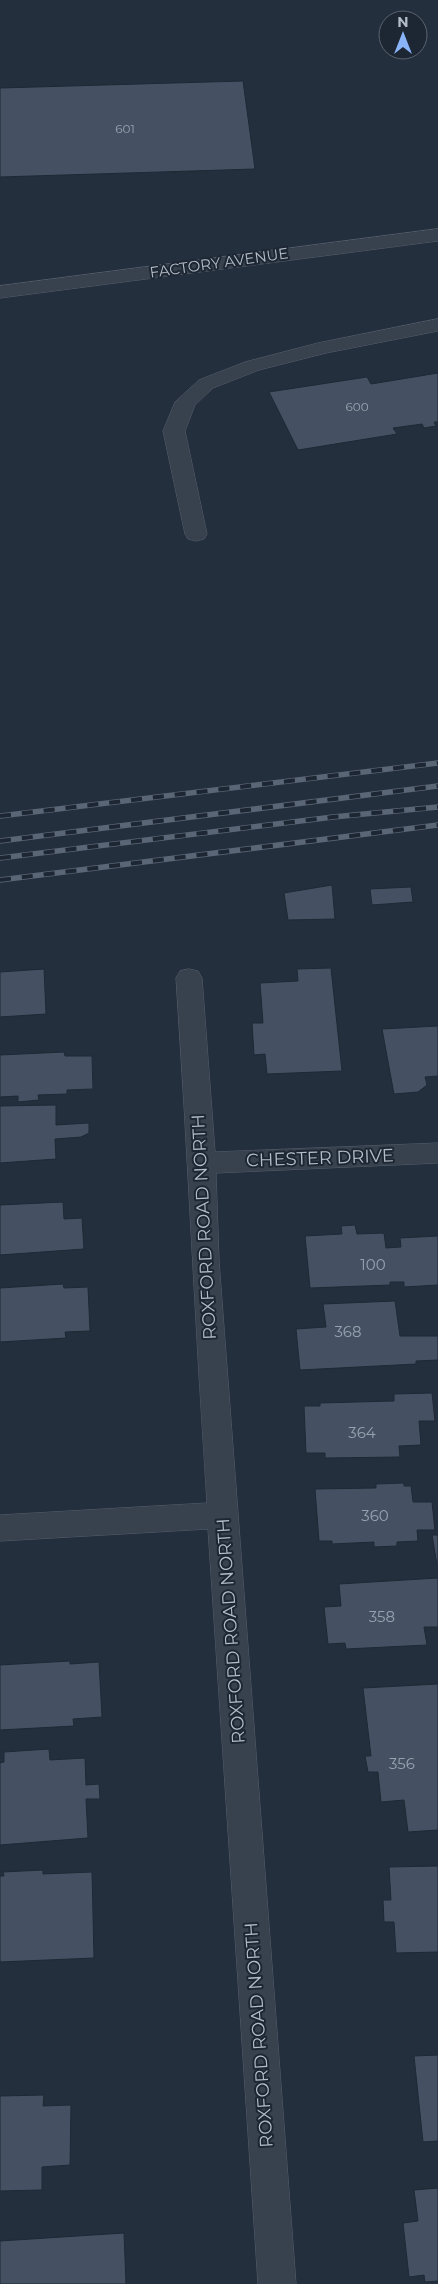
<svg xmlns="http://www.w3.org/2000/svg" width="438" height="2284" font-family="Montserrat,sans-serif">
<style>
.building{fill:#455162;stroke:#1f2835}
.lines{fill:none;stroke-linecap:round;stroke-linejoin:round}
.minor-casing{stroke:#565f6c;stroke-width:1}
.minor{fill:#38414e;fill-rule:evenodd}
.rail-casing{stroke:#5a6575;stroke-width:5.5}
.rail{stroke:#1d2633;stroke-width:4;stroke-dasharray:11;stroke-linecap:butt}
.labels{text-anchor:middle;stroke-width:4;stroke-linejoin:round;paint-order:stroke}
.far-number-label{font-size:12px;fill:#98a1af}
.far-street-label{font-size:15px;fill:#b4bcc9;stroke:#1d2633}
.number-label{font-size:15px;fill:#98a1af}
.street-label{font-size:18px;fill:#b4bcc9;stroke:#1d2633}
</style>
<rect width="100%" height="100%" fill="#242f3e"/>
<g class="building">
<polygon points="243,81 255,169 0,177 0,88"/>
<polygon points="438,373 438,422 434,422 436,426 424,428 422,424 393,428 397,434 298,450 269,392 367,377 371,384"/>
<polygon points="332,885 335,919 288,920 284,893"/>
<polygon points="411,887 413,902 372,905 370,889"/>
<polygon points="331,968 342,1071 267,1074 265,1054 254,1055 252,1023 263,1023 260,983 298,981 297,969"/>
<polygon points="44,969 46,1014 0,1017 0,972"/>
<polygon points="438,1026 438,1076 425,1077 427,1085 418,1092 394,1094 382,1029"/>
<polygon points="64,1052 65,1056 92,1056 93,1089 67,1090 67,1094 38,1095 39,1100 18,1102 18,1096 0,1097 0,1055"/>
<polygon points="56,1105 56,1125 89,1123 89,1133 81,1137 55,1139 56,1159 0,1163 0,1106"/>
<polygon points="63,1202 64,1219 82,1218 84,1249 0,1255 0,1205"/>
<polygon points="355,1225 357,1234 384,1233 386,1248 401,1247 400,1238 438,1236 438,1285 404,1287 404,1282 390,1282 390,1285 310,1288 305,1236 342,1234 341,1226"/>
<polygon points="63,1284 64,1288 88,1287 90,1331 65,1332 66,1338 0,1342 0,1288"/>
<polygon points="395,1301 400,1336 438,1336 438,1360 416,1361 416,1364 300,1370 296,1329 326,1327 323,1304"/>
<polygon points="432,1393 435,1421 419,1421 421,1445 399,1446 400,1457 325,1458 325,1453 306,1453 304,1406 320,1406 320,1403 394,1401 394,1394"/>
<polygon points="404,1483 404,1486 411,1486 413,1502 432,1502 435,1530 417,1530 418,1541 397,1542 397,1546 374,1547 374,1542 332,1544 332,1541 319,1541 315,1489 376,1488 376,1484"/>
<polygon points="432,1535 438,1535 438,1565 437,1565"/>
<polygon points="438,1578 438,1627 424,1627 427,1645 346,1649 345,1643 328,1644 324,1607 341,1606 339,1584"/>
<polygon points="70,1661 70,1664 99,1662 102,1717 73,1719 74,1726 0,1730 0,1665"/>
<polygon points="438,1684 438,1830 408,1832 404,1800 381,1802 378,1772 368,1772 365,1756 371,1756 363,1688"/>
<polygon points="49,1749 50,1760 85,1758 86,1785 99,1784 100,1799 86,1799 88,1838 0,1845 0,1763 4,1762 4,1752"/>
<polygon points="438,1866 438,1952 396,1953 394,1922 384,1922 383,1900 391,1900 389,1867"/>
<polygon points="43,1870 43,1874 92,1872 94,1958 0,1962 0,1876 4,1876 3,1872"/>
<polygon points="438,2055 438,2141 423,2142 414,2056"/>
<polygon points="44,2095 43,2106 71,2105 70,2165 42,2167 42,2190 0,2191 0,2096"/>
<polygon points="438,2188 438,2281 425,2282 424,2275 409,2277 403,2223 418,2221 414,2190"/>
<polygon points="124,2233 126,2284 0,2284 0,2241"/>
</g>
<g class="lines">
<g class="minor-casing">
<g id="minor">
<polygon points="438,229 438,241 0,298 0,286"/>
<polygon points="438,319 438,331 326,353 259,370 213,388 195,405 185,431 207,534 204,539 196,541 188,539 185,534 163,431 175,402 199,380 245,362 318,343"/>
<path d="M189,969L198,971L202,978L215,1152L438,1143V1163L216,1173L219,1261L296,2284H258L208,1529L0,1541V1515L207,1503C195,1328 188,1153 176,978L180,971Z"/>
</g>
</g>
<use href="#minor" class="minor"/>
<g class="rail-casing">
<g id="rail">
<polyline points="0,816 438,763"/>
<polyline points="0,841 438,786"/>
<polyline points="0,858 333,817 438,807"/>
<polyline points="0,880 438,825"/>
</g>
</g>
<use href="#rail" class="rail"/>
</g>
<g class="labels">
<g class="far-number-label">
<text x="125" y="133">601</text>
<text x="357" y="411">600</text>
</g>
<g class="far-street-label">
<text transform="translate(219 263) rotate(-8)" y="5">FACTORY AVENUE</text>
</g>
<g class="number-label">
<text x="373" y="1270">100</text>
<text x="348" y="1337">368</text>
<text x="362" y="1438">364</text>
<text x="375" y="1521">360</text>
<text x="382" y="1622">358</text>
<text x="402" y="1769">356</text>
</g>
<g class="street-label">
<text transform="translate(320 1158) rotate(-2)" y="6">CHESTER DRIVE</text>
<text transform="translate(204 1227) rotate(-93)" y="6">ROXFORD ROAD NORTH</text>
<text transform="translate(231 1631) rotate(-94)" y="6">ROXFORD ROAD NORTH</text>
<text transform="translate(259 2035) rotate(-94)" y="6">ROXFORD ROAD NORTH</text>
</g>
</g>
<g transform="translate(403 35)"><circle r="24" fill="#1d2633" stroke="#59626f"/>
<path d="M0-4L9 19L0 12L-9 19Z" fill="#8ab4f8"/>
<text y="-8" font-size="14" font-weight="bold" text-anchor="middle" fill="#b4bcc9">N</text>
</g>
</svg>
